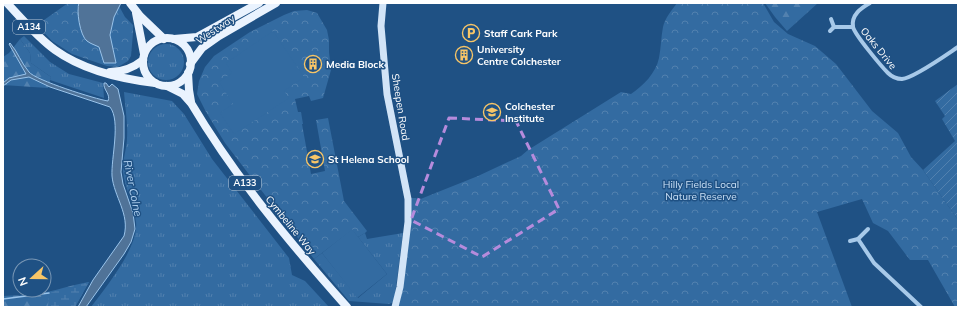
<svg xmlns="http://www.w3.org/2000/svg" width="961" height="310" font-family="Mulish,sans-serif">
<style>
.grass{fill:url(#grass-tufts)}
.forest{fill:url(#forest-firs)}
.wetland{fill:url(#wetland-marsh)}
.park{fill:url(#park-crowns)}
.garden{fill:url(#garden-furrows)}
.pitch{fill:#336ba1}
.water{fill:#507398;stroke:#9ac4eb}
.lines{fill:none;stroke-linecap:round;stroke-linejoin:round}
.stream{stroke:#9ac4eb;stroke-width:1.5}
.street{stroke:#a7c9e9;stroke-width:4}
.secondary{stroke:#d2e4f7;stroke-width:7}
.primary{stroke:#eaf3fe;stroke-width:8}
.marked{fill:none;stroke:#b68bdc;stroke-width:3;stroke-dasharray:8 5;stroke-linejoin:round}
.labels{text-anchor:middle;stroke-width:3;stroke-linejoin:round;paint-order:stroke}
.shield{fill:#1f5184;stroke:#bccbda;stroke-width:1}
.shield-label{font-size:9px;font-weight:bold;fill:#fff}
.street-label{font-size:10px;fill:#fff;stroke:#1f5184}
.poi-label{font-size:10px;font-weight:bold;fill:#fff;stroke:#1f5184;text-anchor:start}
.park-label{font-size:10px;fill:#cbe1f7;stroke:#1f5184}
.water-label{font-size:11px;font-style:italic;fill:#b2d2f1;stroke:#1f5184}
</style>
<defs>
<pattern id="grass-tufts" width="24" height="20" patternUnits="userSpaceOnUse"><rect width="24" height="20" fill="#336ba1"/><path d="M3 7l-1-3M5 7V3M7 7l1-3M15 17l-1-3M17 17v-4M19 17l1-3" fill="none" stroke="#5281af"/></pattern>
<pattern id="forest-firs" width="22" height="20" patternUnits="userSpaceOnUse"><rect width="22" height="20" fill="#336ba1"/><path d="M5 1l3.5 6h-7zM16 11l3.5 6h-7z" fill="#5281af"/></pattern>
<pattern id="wetland-marsh" width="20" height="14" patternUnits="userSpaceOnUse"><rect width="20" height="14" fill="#336ba1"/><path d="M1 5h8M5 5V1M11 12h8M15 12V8" fill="none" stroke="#5281af"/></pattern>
<pattern id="park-crowns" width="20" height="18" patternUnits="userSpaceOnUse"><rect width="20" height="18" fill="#336ba1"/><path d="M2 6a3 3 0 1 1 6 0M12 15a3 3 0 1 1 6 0" fill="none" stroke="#5281af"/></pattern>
<pattern id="garden-furrows" width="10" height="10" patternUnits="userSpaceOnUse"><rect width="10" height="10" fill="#336ba1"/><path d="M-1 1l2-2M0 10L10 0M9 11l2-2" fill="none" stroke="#5281af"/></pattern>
</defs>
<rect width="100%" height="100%" fill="#1f5184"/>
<g class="grass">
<polygon points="24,36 50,62 69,74 103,83 104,98 50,80 51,77 31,63 30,53 20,39"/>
<circle cx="166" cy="62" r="18"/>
<path d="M124,92L172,101L184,114L212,159L289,258L292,275L305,281L329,307H91C106,287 139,247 136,222C134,205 125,189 123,172C122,160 127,149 127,138C128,123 125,107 124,92Z"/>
<polygon points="365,233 367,239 403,233 394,302 389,304 349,301 314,259 322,253 358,298 387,274 358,237"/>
</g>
<g class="forest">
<polygon points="765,3 818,3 787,31 775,17"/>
<polygon points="20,39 30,53 31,63 51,77 48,88 3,85 3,57 9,53"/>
<path d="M89,282L75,307H3V296C14,295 27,296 37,294C55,291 71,285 89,282Z"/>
</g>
<polygon class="wetland" points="89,282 75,307 48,307 49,293"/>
<g class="park">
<polygon points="68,3 79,3 77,8 83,36 86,40 99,47 104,63 116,63 110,35 114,17 119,6 125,17 133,25 133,33 131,56 128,61 118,67 107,66 72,54 52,41 37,25"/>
<path d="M677,3H763L774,22L788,34L815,46L836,64L872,111L898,133L911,157L923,170L958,220V307H955L928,260H910L888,231L873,223L862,199L817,212L852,307H399L406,264L411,198H416L418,200L478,176L521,156L528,150L621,92L631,94C643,86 656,73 659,58C661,48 661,37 663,27C665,18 672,10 677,3Z"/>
<polygon points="307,10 317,13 327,30 329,40 329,52 331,70 323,98 311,101 309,96 295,99 298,112 301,112 303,124 302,124 311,174 325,171 316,120 328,118 344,201 367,231 365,233 358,237 352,230 314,259 225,143 206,112 197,94 199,81 205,67 214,56 250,32 284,15 294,11"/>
</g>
<polygon class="garden" points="958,84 958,220 923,170 955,141 942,119 945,116 935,101"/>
<g class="pitch">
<polygon points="273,31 304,77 284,91 289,98 234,134 220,113 233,104 219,82 232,73 226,63"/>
<polygon points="352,229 387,274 357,298 322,253"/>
</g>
<g class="water">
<path d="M79,3H121L114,17L110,35L116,63H104L99,47C95,45 91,44 87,41C80,36 76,10 79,3Z"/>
<path d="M10,43C18,52 21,63 29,72C35,80 95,99 108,101C111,94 103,90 104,83H106L109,87L112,84L118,89L124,116V138L121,172L123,184L133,213L135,229L131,242L124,254L86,307H78L93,280L124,236C130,214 114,197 112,176C111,158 121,121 110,107L50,87L29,77L11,80L3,86V83L9,78L26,74L9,44Z"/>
</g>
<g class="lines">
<polyline class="stream" points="3,299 49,293"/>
<g class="street">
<path d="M870,3C861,8 851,15 853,27C855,35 881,66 888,73C892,77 897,79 902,79C914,78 946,55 958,47"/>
<polyline points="831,19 834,27"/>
<polyline points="830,31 834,27 853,27"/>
<polyline points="858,239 874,263 921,307"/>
<polyline points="850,241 858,239 868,229"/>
</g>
<polyline class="secondary" points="383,3 381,26 387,94 408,199 408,222 400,287 395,307"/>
<g class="primary">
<path d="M7,3C22,19 37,37 55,50C83,70 121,79 155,83"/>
<polyline points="130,3 140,16 164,39"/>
<polyline points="136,13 144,54"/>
<circle cx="167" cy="62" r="24"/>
<polyline points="174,39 197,37 259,3"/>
<polyline points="190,64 202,48 219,36 276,3"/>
<path d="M110,72C123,72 133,68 143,60"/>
<polyline points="188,73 189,90 191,102"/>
<path d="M167,86L183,94L191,103C235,177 290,243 347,307"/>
</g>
</g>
<path class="marked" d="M449,118L516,121L559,209L482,257L411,220Z"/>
<defs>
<g id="parking-ring" transform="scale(0.9)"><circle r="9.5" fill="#1f5184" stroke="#f7c567" stroke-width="1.5"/><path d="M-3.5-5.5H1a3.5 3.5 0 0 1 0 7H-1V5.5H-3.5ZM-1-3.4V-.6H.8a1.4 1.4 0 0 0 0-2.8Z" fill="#f7c567"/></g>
<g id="building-ring" transform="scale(0.9)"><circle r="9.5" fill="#1f5184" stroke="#f7c567" stroke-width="1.5"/><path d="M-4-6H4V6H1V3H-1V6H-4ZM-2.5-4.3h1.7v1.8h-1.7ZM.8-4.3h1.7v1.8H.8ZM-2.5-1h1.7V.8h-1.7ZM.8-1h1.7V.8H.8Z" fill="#f7c567"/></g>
<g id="university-ring" transform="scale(0.9)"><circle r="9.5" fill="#1f5184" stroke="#f7c567" stroke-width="1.5"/><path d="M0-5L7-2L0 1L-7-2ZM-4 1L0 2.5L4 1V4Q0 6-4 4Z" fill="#f7c567"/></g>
<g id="school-ring" transform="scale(0.9)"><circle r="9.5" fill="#1f5184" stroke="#f7c567" stroke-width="1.5"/><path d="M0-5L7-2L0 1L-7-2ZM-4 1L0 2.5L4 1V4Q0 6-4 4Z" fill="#f7c567"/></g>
</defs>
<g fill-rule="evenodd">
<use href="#parking-ring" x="471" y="33"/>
<use href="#building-ring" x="464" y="55"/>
<use href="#building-ring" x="313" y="64"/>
<use href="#university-ring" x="492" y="112"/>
<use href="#school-ring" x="315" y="159"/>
</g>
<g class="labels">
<g class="shield">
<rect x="13" y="20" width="32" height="14" rx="3"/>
<rect x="229" y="176" width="32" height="14" rx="3"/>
</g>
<g class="shield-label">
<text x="29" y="30">A134</text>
<text x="245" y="186">A133</text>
</g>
<g class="street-label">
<text transform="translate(215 29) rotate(-34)" y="4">Westway</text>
<text transform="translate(879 48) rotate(51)" y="4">Oaks Drive</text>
<text transform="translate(401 107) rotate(81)" y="4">Sheepen Road</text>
<text transform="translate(291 225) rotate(51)" y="4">Cymbeline Way</text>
</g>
<g class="poi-label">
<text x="484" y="37">Staff Cark Park</text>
<text x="477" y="53">University<tspan x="477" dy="12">Centre Colchester</tspan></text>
<text x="326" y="68">Media Block</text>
<text x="505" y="110">Colchester<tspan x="505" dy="12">Institute</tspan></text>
<text x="328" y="163">St Helena School</text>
</g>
<g class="park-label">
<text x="701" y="188">Hilly Fields Local<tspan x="701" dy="12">Nature Reserve</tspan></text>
</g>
<g class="water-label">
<text transform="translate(133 188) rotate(79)" y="4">River Colne</text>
</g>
</g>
<rect width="961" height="310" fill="none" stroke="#ffffff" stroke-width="8"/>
<g transform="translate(32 278) rotate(249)"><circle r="19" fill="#1f5184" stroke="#7997b5"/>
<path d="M0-3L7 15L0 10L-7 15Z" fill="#f7c567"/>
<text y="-6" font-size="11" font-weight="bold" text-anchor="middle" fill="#ffffff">N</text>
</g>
</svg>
